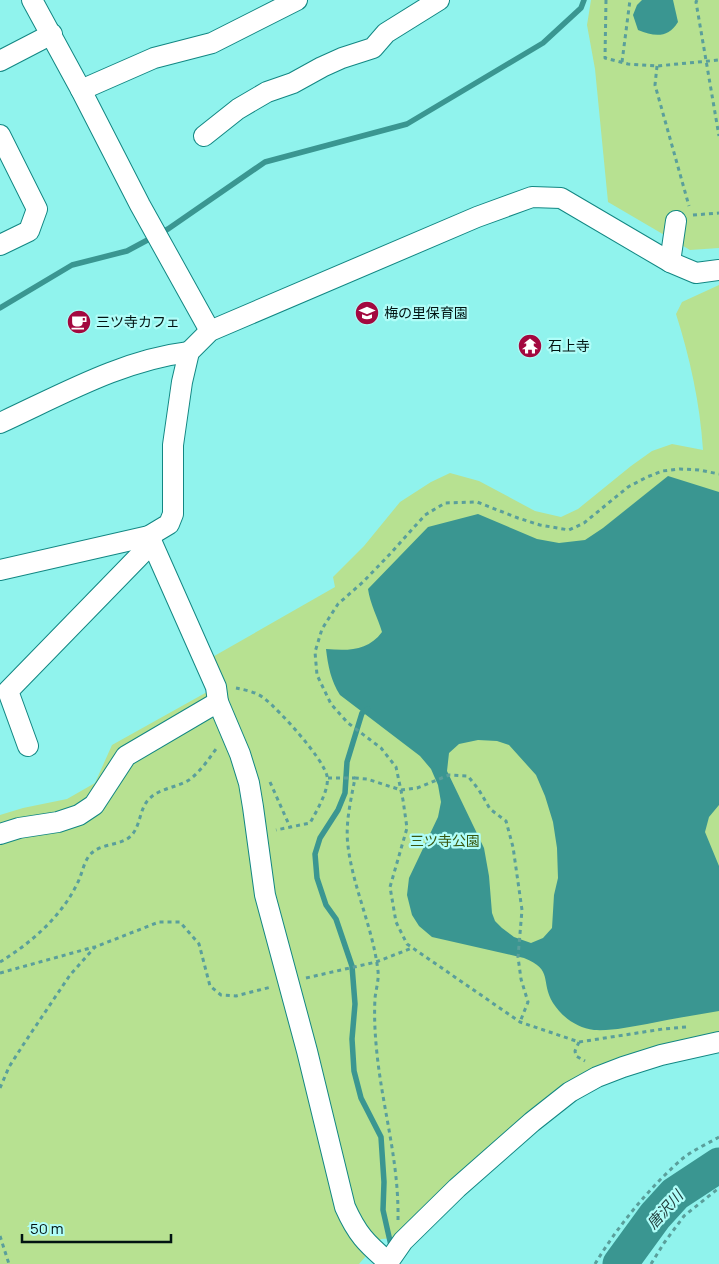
<svg xmlns="http://www.w3.org/2000/svg" width="719" height="1264" font-family="Manrope,'Noto Sans JP',sans-serif">
<style>
.green{fill:#b7e191}
.water{fill:#3a9691;fill-rule:evenodd}
.lines{fill:none;stroke-linecap:round;stroke-linejoin:round}
.stream{stroke:#3a9691;stroke-width:5.5}
.river{stroke:#3a9691;stroke-width:35}
.minor-casing{stroke:#128783;stroke-width:22}
.path{stroke:#5a9f9b;stroke-width:3;stroke-dasharray:4 4;stroke-linecap:butt}
.minor{stroke:#fff;stroke-width:20}
.labels{text-anchor:middle;stroke-width:4.5;stroke-linejoin:round;paint-order:stroke}
.poi-label{font-size:14px;fill:#011312;stroke:#b0fdf8;text-anchor:start}
.park-label{font-size:14px;fill:#38570f;stroke:#b0fdf8}
.water-label{font-size:15px;font-style:italic;fill:#1e3a39;stroke:#b0fdf8}
</style>
<rect width="100%" height="100%" fill="#90f3ed"/>
<g class="green">
<polygon points="591,0 719,0 719,248 690,250 608,202 595,69 587,25"/>
<path d="M719,285V1038L623,1062L396,1238L381,1239L359,1264H0V815L23,808L67,799L95,783L112,745L216,687L209,659L335,587L333,577L364,546L400,502L431,482L450,473L479,481L535,511L561,517L578,509L631,466L652,451L672,444L703,450C700,403 690,358 676,314L682,302Z"/>
</g>
<g class="water">
<path d="M642,0H673L678,22C668,38 655,37 638,30L633,15L637,5Z"/>
<path d="M668,476L719,492V805L709,817L705,832L719,866V1011C695,1015 671,1019 647,1024C630,1027 612,1031 594,1030C577,1028 562,1017 553,1003C540,981 554,970 524,958L432,937L419,926L412,915L407,895L409,878L438,817L441,802L438,785L431,769L420,756L340,695C331,681 328,666 326,649C348,651 368,651 382,632C378,618 370,604 368,589L428,527L478,514L537,539L559,543L585,540L603,528ZM478,740L497,741L509,745L536,775L545,796L553,822L557,848L558,878L554,895L552,928L543,938L531,943L514,937L502,928L495,921L492,913L489,876L484,848L447,771L449,753L459,744Z"/>
</g>
<g class="lines">
<g class="stream">
<polyline points="0,308 72,265 127,251 168,229 265,162 407,124 543,43 581,8 584,0"/>
<polyline points="368,709 362,713 347,762 345,793 338,810 320,838 315,854 317,878 326,905 336,919 352,966 355,1004 352,1039 354,1071 361,1098 381,1137 384,1182 383,1210 392,1250"/>
</g>
<polyline class="river" points="620,1264 655,1216 675,1194 719,1165"/>
<g class="minor-casing">
<g id="minor">
<polyline points="32,0 81,90 140,205 210,331"/>
<polyline points="0,61 52,34"/>
<polyline points="81,90 154,58 212,43 297,0"/>
<polyline points="0,135 37,209 29,231 0,245"/>
<polyline points="204,136 238,109 267,92 293,83 322,67 342,58 373,48 386,33 439,0"/>
<polyline points="670,262 676,221"/>
<path d="M0,423C61,395 122,360 189,352"/>
<path d="M149,536L216,687L218,702L240,754L249,783L253,807L265,895L307,1051L345,1207C357,1234 366,1243 388,1262"/>
<polyline points="0,570 149,536 169,524 173,514 173,445 182,382 189,352 210,331 477,217 532,197 561,198 670,262 696,273 719,270"/>
<polyline points="28,746 8,691 152,543"/>
<polyline points="0,834 19,828 58,822 79,815 94,805 126,756 218,702"/>
<polyline points="387,1264 403,1241 457,1188 532,1122 570,1092 597,1077 623,1067 661,1055 719,1042"/>
</g>
</g>
<g class="path">
<polyline points="606,0 605,58 628,64 657,66 719,60"/>
<polyline points="697,0 696,2 719,136"/>
<polyline points="622,62 630,0"/>
<polyline points="657,66 655,85 689,206"/>
<polyline points="693,215 719,213"/>
<path d="M236,688C245,690 257,692 265,699C280,711 323,758 327,776C330,789 316,812 310,823L276,830"/>
<polyline points="328,778 355,778"/>
<polyline points="270,782 290,827"/>
<path d="M0,962C31,943 61,917 77,884C82,875 83,864 89,856C98,844 115,846 127,839C141,830 138,812 148,800C159,788 176,788 189,780C200,772 208,760 216,749"/>
<polyline points="0,973 94,947"/>
<polyline points="306,978 376,962 412,948"/>
<polyline points="686,1027 663,1029 579,1042 520,1022 407,944 396,922 390,887 407,828 403,800 396,767 381,748 348,723 331,704 317,675 315,652 322,629 338,604 363,582 390,554 425,515 445,503 477,502 518,518 540,525 569,530 584,523 628,487 647,477 662,471 680,469 699,470 719,474"/>
<polyline points="579,1042 575,1051 576,1056 585,1061"/>
<polyline points="0,1088 9,1067 25,1042 70,975 95,947 159,922 180,922 199,944 210,986 221,995 236,996 271,987"/>
<path d="M398,1220C399,1161 383,1111 377,1054C375,1035 374,1017 375,998C376,989 379,980 378,971C373,928 353,888 348,846C345,823 351,800 355,778L367,779L401,790L417,788L449,775L468,776L479,790L490,809L506,821L513,847L522,910L518,957L521,979L528,1002L520,1022"/>
<polyline points="0,1236 9,1264"/>
<path d="M595,1264C618,1226 648,1189 682,1159C693,1150 707,1144 719,1137"/>
<polyline points="651,1264 664,1243 684,1216 719,1188"/>
</g>
<use href="#minor" class="minor"/>
</g>
<defs>
<g id="school-disc" transform="scale(1.25)"><circle r="9.5" fill="#a3083f" stroke="#b0fdf8"/><path d="M0-5L7-2L0 1L-7-2ZM-4 1L0 2.5L4 1V4Q0 6-4 4Z" fill="#fff"/></g>
<g id="cafe-disc" transform="scale(1.25)"><circle r="9.5" fill="#a3083f" stroke="#b0fdf8"/><path d="M-5.5-4.5H6V0H3Q3 3.5 0 3.5H-2.5Q-5.5 3.5-5.5 0ZM3-3.2v2h1.7v-2ZM-6 4.5H4V6H-6Z" fill="#fff"/></g>
<g id="temple-disc" transform="scale(1.25)"><circle r="9.5" fill="#a3083f" stroke="#b0fdf8"/><path d="M0-6L5-2H3V0L6.5 2.5H4V6H1.5V3h-3V6H-4V2.5H-6.5L-3 0V-2H-5Z" fill="#fff"/></g>
</defs>
<g fill-rule="evenodd">
<use href="#school-disc" x="367" y="313"/>
<use href="#cafe-disc" x="79" y="322"/>
<use href="#temple-disc" x="530" y="346"/>
</g>
<g class="labels">
<g class="poi-label">
<text x="384" y="318">梅の里保育園</text>
<text x="96" y="327">三ツ寺カフェ</text>
<text x="548" y="351">石上寺</text>
</g>
<g class="park-label">
<text x="445" y="846">三ツ寺公園</text>
</g>
<g class="water-label">
<text transform="translate(665 1210) rotate(-48)" y="5">唐沢川</text>
</g>
</g>
<path d="M22 1234v8h149v-8" fill="none" stroke="#011312" stroke-width="2.5"/>
<text x="30" y="1234" font-size="15" fill="#011312" stroke="#b0fdf8" stroke-width="4" paint-order="stroke">50 m</text>
</svg>
